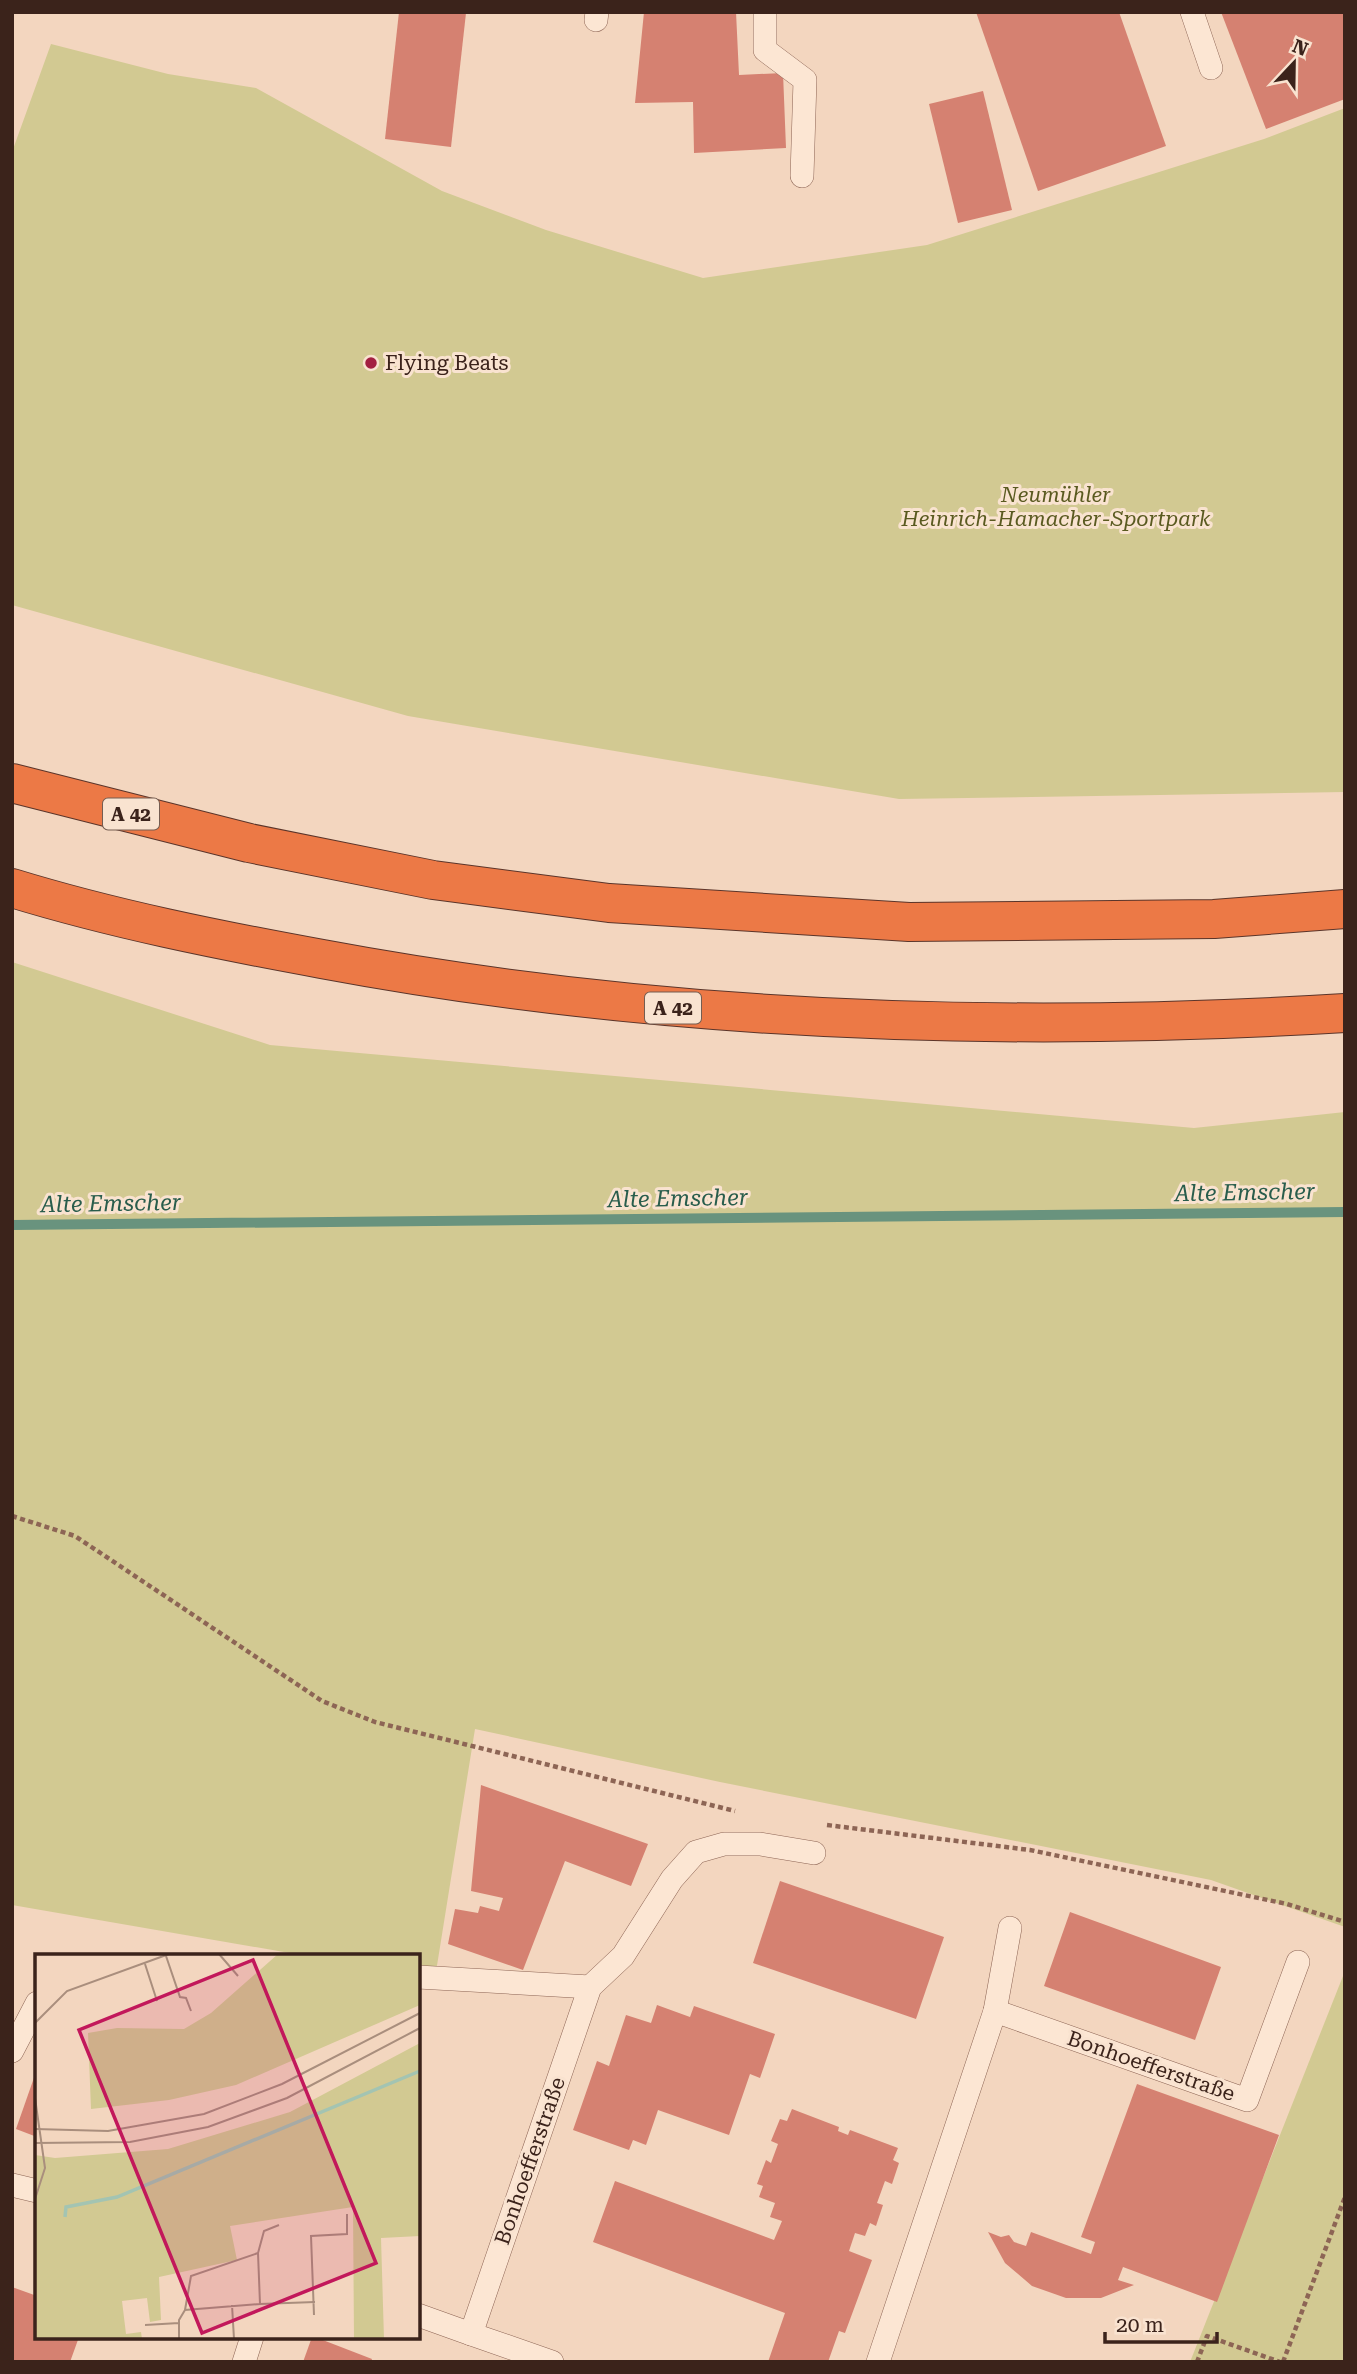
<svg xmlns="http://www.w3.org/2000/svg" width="1357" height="2374" font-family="'Roboto Serif',serif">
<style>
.green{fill:#d2c992}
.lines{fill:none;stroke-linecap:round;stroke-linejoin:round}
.stream{stroke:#69937e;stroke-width:10}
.building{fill:#d58171}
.lane-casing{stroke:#8d6555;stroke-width:24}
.highway-casing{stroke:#5b352a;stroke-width:40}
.path{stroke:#8d6555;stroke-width:4.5;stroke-dasharray:5 3.5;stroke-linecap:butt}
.lane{stroke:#fce6d3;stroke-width:23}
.highway{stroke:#ec7946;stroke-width:38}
.poi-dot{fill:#a31f41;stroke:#f9e3d0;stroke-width:2.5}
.labels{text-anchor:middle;stroke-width:6;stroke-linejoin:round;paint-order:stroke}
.shield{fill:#f9e3d0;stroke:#745d51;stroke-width:2}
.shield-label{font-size:19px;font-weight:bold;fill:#3b231b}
.poi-label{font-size:21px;fill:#3b231b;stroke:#f9e3d0;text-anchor:start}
.park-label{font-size:21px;font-style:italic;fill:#5a5a20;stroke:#f9e3d0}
.street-label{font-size:21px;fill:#3b231b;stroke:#f9e3d0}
.water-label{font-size:23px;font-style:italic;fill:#295d4c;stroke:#f9e3d0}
.inset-river{fill:none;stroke:#a3c4b2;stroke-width:3.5}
.inset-road{fill:none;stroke:#a98e7d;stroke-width:2}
.view{fill:#c2185b;fill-opacity:0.15;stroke:#c2185b;stroke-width:3.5}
.inset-edge{fill:none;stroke:#3b231b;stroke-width:3.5}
</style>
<rect width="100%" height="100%" fill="#f3d6bf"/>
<g class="green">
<polygon points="51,44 168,74 256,88 442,191 546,230 703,278 927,245 1264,139 1345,108 1345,792 899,799 408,716 12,605 12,152"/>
<polygon points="12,962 270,1045 1194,1128 1345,1112 1345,1927 1211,1880 720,1782 475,1729 435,1978 418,1975 418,1956 307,1956 12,1905"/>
<polygon points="1345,1971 1345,2362 1190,2362"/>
</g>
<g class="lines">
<polyline class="stream" points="12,1225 1345,1212"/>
</g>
<g class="building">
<polygon points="399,12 466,13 451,147 385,139"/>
<polygon points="644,12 736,12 739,75 783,73 786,148 694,153 693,102 635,103"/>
<polygon points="976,12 1119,12 1166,146 1038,191"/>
<polygon points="1221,12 1345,12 1345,99 1266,129"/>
<polygon points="983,91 1012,210 958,223 929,104"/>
<polygon points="481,1785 648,1844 631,1886 565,1861 523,1970 448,1944 455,1909 478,1913 480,1906 499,1911 503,1898 471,1891"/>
<polygon points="780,1881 944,1937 916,2019 753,1963"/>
<polygon points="1070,1912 1221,1967 1195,2040 1044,1986"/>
<polygon points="657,2005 690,2017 694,2006 775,2034 760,2078 750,2074 729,2135 658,2110 646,2145 633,2140 629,2150 573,2130 597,2061 609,2066 626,2015 651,2023"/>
<polygon points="36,2072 37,2072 37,2137 16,2129"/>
<polygon points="1137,2084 1279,2135 1217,2302 1123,2267 1118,2280 1134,2285 1101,2298 1066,2298 1032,2286 1005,2263 988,2232 1001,2237 1009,2235 1014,2242 1026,2246 1031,2232 1091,2254 1095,2242 1081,2237"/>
<polygon points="792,2109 839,2127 838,2131 848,2135 850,2130 898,2148 893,2160 899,2163 892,2184 885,2181 877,2203 883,2205 876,2226 870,2223 865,2236 855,2233 849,2251 872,2260 845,2333 839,2331 828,2362 768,2362 785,2313 593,2242 615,2181 774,2240 782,2221 770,2217 775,2203 759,2197 763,2186 757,2184 766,2160 771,2163 778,2144 771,2141 780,2119 787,2121"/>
<polygon points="12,2287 37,2296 37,2337 79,2337 70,2362 12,2362"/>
<polygon points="312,2337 315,2337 372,2359 371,2362 303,2362"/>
</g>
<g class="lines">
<g class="lane-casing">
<g id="lane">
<polyline points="765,12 765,50 805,80 802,176"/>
<polyline points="1192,12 1211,68"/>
<polyline points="596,20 597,12"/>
<polyline points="418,1977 590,1987"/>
<polyline points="995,2011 1010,1928"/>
<polyline points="12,2051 37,2003"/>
<polyline points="12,2185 37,2191"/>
<polyline points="418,2315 471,2334 590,1987 623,1956 672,1879 696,1852 724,1844 760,1844 814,1853"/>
<polyline points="471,2334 552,2362"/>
<polyline points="244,2362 252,2337"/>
<polyline points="878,2362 995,2011 1247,2100 1298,1962"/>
</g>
</g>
<g class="highway-casing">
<g id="highway">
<polyline points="12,783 249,843 433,880 609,903 909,922 1214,919 1345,909"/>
<path d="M12,888C113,919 218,940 322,959C659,1022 1003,1034 1345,1013"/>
</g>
</g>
<g class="path">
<polyline points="12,1516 75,1536 322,1701 375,1722 735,1811"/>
<polyline points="827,1825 1030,1850 1287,1904 1345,1922"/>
<polyline points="1197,2362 1207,2336 1280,2362"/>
<polyline points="1283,2362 1345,2197"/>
</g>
<use href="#lane" class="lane"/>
<use href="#highway" class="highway"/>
</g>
<circle class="poi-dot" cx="371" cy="363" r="7"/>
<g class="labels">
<g class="shield">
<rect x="103" y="798.5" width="56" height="31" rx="5"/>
<rect x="645" y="992.5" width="56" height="31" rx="5"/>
</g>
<g class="shield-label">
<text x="131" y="821">A 42</text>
<text x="673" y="1015">A 42</text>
</g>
<g class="poi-label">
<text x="385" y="370">Flying Beats</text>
</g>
<g class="park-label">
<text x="1056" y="502">Neumühler<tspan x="1056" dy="24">Heinrich-Hamacher-Sportpark</tspan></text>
</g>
<g class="street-label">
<text transform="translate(1151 2066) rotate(19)" y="7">Bonhoefferstraße</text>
<text transform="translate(530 2161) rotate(-71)" y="7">Bonhoefferstraße</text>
</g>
<g class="water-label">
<text transform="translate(1245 1192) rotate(-1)" y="8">Alte Emscher</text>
<text transform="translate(678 1198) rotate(-1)" y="8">Alte Emscher</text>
<text transform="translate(111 1203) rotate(-1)" y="8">Alte Emscher</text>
</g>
</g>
<g transform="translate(35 1954)">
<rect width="385" height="385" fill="#f3d6bf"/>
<path d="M243,0H385V51L201,131L134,146L56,155L53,79L82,74L149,75L176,59ZM385,89V282L346,284L349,385H319L318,253L195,272L202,306L124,323L126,366L115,368L112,344L87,347L91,380L106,378L107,385H0V201L20,204L133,195L255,158Z" fill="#d2c992"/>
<path class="inset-river" d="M30,263L31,253L82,243L385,117"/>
<path class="inset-road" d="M184,0L203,22M131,2L145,43L151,44L156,57M110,10L122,47M0,69L32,37L134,0M0,144L10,214L0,245M0,175L73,177L169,160L247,130L385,59M0,189L95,188L173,173L252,144L385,74M225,350L280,348M197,351L199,385M150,356L156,322L223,299M279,361L276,282L312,280V260M110,371L144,369M144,385V366L150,356L225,350L223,299L229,277L244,271"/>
<path class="view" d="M218,6L341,309L167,379L44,76Z"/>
<rect width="385" height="385" class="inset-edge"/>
</g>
<rect width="1357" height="2374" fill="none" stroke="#3b231b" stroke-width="28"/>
<g transform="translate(1294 63) rotate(22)" stroke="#f9e3d0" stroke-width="5" paint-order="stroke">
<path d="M0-5L12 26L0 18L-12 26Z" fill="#3b231b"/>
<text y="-10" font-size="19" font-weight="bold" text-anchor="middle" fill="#3b231b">N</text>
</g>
<path d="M1105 2332v10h112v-10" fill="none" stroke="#3b231b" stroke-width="3.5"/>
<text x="1116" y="2332" font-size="21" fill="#3b231b" stroke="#f9e3d0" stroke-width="5" paint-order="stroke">20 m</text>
</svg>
